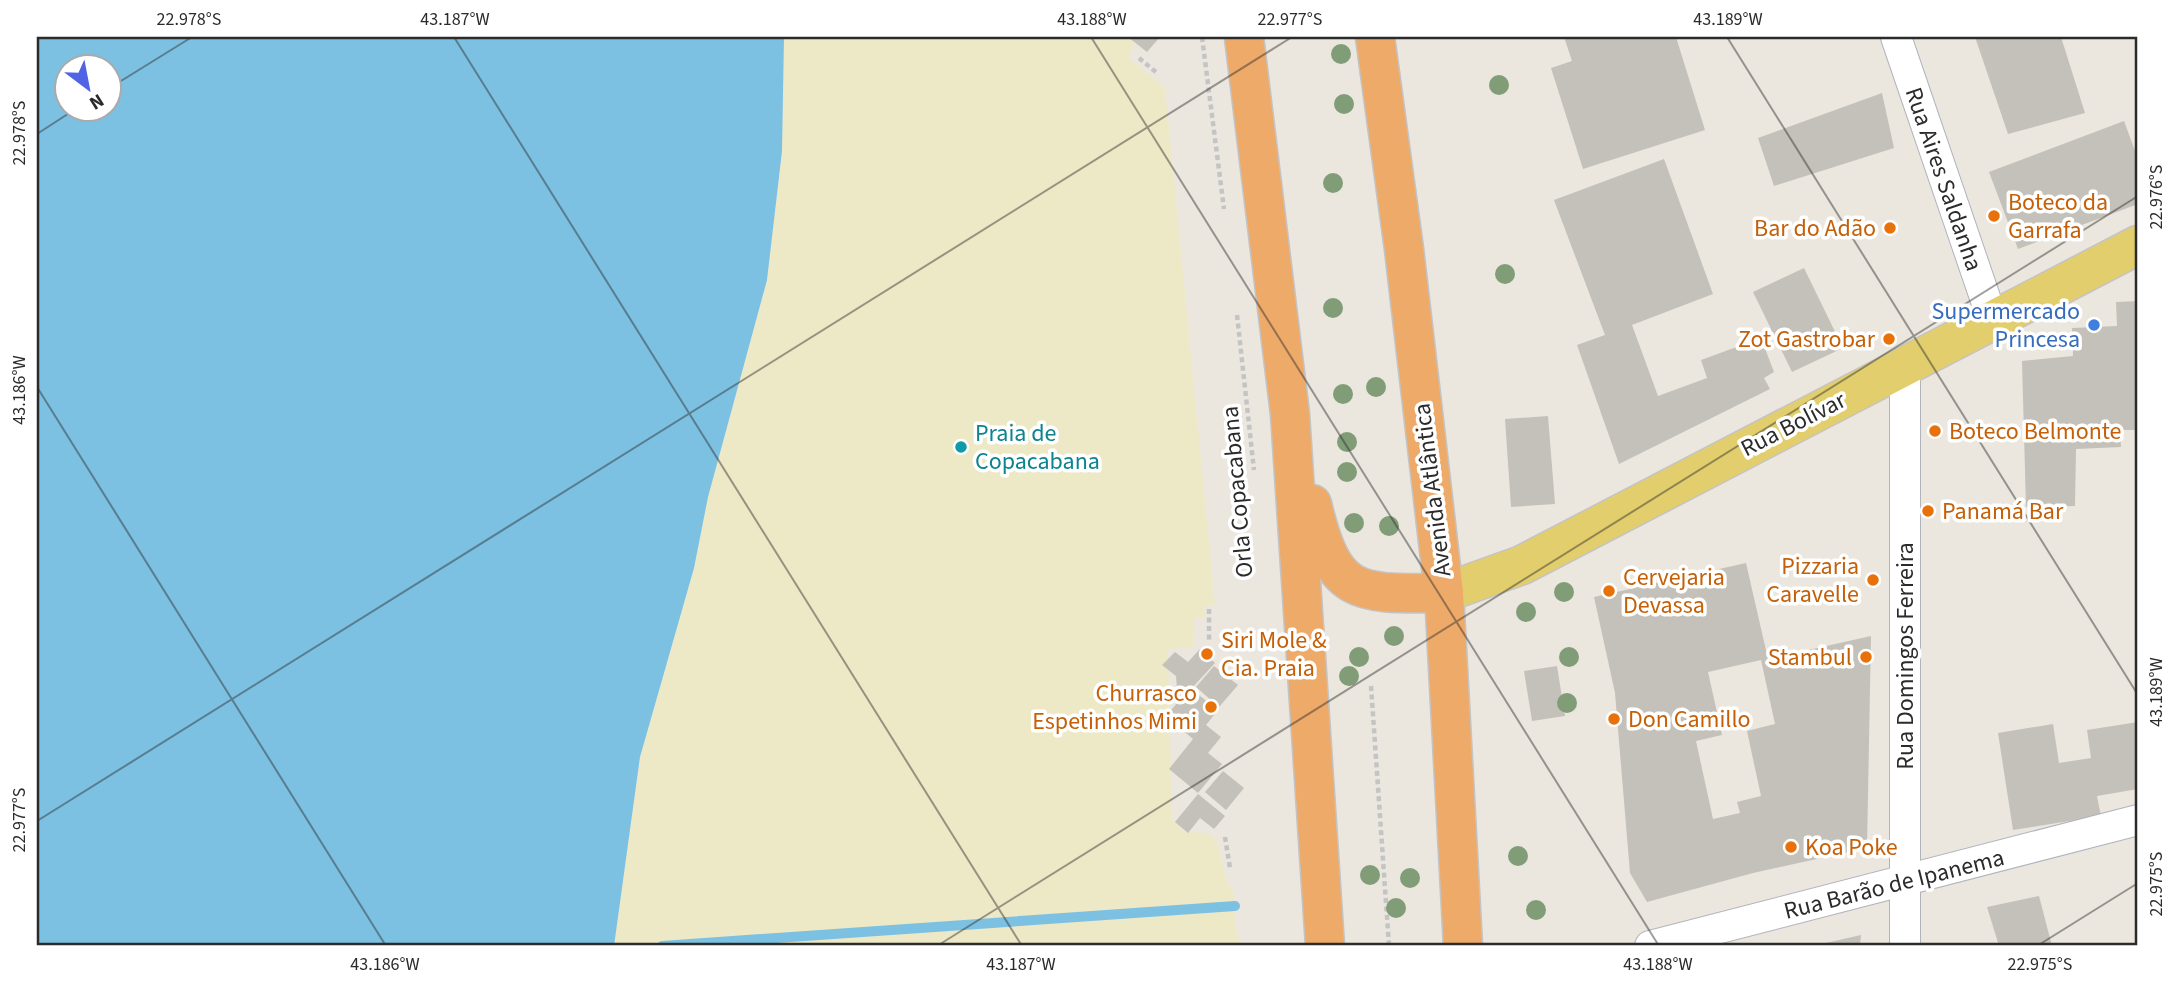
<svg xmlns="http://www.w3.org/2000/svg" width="2175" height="983" font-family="'Source Sans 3',sans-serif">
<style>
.sand{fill:#ede9c6}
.water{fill:#7dc1e2;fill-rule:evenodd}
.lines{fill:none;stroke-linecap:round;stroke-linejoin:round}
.stream{stroke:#7dc1e2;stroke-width:10}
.building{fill:#c4c1ba;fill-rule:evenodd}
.street-casing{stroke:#b2b4bd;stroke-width:32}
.primary-casing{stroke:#c4c4c4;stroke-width:41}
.highway-casing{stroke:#c4c4c4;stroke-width:41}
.path{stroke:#c4c4c4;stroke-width:4.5;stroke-dasharray:5 3.5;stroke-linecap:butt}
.street{stroke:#fff;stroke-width:30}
.primary{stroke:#e2ce6d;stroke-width:38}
.highway{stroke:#eeaa68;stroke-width:38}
.tree{fill:#819d77}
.ticks{fill:none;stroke:#2b2b2b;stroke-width:2;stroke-opacity:0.45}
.food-dot{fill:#e8710a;stroke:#fff;stroke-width:2.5}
.shop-dot{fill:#3f7fe0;stroke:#fff;stroke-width:2.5}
.culture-dot{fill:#0f9aa8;stroke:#fff;stroke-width:2.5}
.labels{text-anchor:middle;stroke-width:7;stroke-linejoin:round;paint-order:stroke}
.street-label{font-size:24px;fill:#2b2b2b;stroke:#fff}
.food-label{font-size:24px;fill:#c56008;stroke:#fff;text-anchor:start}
.shop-label{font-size:24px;fill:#366cbe;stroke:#fff;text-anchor:end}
.culture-label{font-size:24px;fill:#0d838f;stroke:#fff;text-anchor:start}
.neatline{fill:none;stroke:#2b2b2b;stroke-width:2.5}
.ticks-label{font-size:18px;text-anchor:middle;fill:#2b2b2b}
</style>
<rect width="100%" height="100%" fill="#ebe7df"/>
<polygon class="sand" points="784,37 1131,37 1134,43 1129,58 1165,88 1215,604 1204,607 1205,617 1194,618 1193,647 1168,649 1172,819 1184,832 1208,833 1217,841 1226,880 1234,893 1235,924 1241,946 614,946 640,757 694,568 708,497 767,280 782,151"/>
<path class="water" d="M37,37H784L782,151L767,280L708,497L694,568L640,757L614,946H37ZM66,66H108V108H66Z"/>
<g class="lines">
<polyline class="stream" points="662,946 1235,906"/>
</g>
<g class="building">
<polygon points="1128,37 1160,37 1147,52"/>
<polygon points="1564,37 1676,37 1705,130 1583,169 1551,68 1572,61"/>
<polygon points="1975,37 2061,37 2085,113 2008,134"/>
<polygon points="1882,93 1894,148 1774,186 1758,138"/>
<polygon points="2124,121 2138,159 2138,204 2018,249 1989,172"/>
<polygon points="1664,159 1713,294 1632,325 1658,396 1707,378 1701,360 1761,338 1774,372 1764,378 1770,389 1619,464 1577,345 1605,335 1554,200"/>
<polygon points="1804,268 1843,348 1792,372 1753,292"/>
<polygon points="2138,301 2138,430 2120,430 2121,447 2076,449 2075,506 2026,507 2022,361 2073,356 2072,328 2117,326 2116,302"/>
<polygon points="1548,416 1555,504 1511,507 1505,419"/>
<path d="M1746,563L1768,659L1871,636L1867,848L1753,873L1647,902L1630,873L1615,693L1594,597ZM1761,660L1775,724L1747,731L1761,796L1737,802L1740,813L1713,819L1696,741L1722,735L1708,672Z"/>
<polygon points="1200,649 1215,663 1191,689 1218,710 1206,725 1221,737 1208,753 1222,764 1198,793 1169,769 1193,739 1166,716 1178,702 1176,676 1162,665 1175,652 1188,662"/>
<polygon points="1214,666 1238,685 1219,707 1196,687"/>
<polygon points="1557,666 1565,716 1532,721 1524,671"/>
<polygon points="2138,722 2138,789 2097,796 2101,816 2013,830 1998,733 2053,724 2059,763 2091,758 2087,730"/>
<polygon points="1223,771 1244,788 1226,810 1205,792"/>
<polygon points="1198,794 1225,816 1214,829 1200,818 1188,833 1175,822"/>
<polygon points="2039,896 2052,946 1999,946 1987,907"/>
<polygon points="1861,935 1860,946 1817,946 1817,945"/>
</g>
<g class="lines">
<g class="street-casing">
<g id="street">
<polyline points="1896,37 1993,321"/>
<polyline points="1905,366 1905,946"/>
<polyline points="1650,946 2138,820"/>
</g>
</g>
<g class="primary-casing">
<polyline id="primary" points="1444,593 1522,565 2138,245"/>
</g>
<g class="highway-casing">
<g id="highway">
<polyline points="1244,37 1290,414 1325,946"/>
<polyline points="1375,37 1404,249 1444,593 1463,946"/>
<path d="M1312,504C1334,597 1356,594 1444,593"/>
</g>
</g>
<g class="path">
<polyline points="1202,37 1224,209"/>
<polyline points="1139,58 1157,73"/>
<polyline points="1237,315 1254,470"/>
<polyline points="1209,609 1209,641"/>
<polyline points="1371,686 1389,946"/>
<polyline points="1225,837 1230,868"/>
</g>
<use href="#street" class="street"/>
<use href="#primary" class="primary"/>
<use href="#highway" class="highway"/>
</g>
<g class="tree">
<circle cx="1341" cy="54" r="10"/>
<circle cx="1499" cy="85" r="10"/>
<circle cx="1344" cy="104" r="10"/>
<circle cx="1333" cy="183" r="10"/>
<circle cx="1505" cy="274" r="10"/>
<circle cx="1333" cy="308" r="10"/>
<circle cx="1376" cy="387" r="10"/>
<circle cx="1343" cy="394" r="10"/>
<circle cx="1347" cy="442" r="10"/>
<circle cx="1347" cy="472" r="10"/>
<circle cx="1354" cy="523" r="10"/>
<circle cx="1389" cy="526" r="10"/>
<circle cx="1564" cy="592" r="10"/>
<circle cx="1526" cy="612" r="10"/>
<circle cx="1394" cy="636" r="10"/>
<circle cx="1359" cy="657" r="10"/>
<circle cx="1569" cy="657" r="10"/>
<circle cx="1349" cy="676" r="10"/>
<circle cx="1567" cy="703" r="10"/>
<circle cx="1518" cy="856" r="10"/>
<circle cx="1370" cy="875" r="10"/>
<circle cx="1410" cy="878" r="10"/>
<circle cx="1396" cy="908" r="10"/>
<circle cx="1536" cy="910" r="10"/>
</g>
<path class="ticks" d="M454,37L1022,946M1091,37L1659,946M1727,37L2138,695M108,89L192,37M37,134L77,108M37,387L386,946M37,821L1292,37M937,946L2138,196M2037,946L2138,883"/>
<g class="food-dot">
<circle cx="1994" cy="216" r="7"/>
<circle cx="1890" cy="228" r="7"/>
<circle cx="1889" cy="339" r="7"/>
<circle cx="1935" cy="431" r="7"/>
<circle cx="1928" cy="511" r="7"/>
<circle cx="1873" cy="580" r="7"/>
<circle cx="1609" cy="591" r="7"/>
<circle cx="1207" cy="654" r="7"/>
<circle cx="1866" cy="657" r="7"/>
<circle cx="1211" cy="707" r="7"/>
<circle cx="1614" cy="719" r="7"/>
<circle cx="1791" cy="847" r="7"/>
</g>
<circle class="shop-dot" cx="2094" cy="325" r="7"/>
<circle class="culture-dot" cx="961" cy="447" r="7"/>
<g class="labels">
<g class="street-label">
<text transform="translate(1944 179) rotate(71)" y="8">Rua Aires Saldanha</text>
<text transform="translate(1793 424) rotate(-27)" y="8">Rua Bolívar</text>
<text transform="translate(1432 490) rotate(-97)" y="8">Avenida Atlântica</text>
<text transform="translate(1237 492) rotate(-95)" y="8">Orla Copacabana</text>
<text transform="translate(1905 656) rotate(-90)" y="8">Rua Domingos Ferreira</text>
<text transform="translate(1894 884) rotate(-14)" y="8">Rua Barão de Ipanema</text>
</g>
<g class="food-label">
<text x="2008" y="210">Boteco da<tspan x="2008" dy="28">Garrafa</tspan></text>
<text x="1876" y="236" text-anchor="end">Bar do Adão</text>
<text x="1875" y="347" text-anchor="end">Zot Gastrobar</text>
<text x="1949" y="439">Boteco Belmonte</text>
<text x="1942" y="519">Panamá Bar</text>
<text x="1859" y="574" text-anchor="end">Pizzaria<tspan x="1859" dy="28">Caravelle</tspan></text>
<text x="1623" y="585">Cervejaria<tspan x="1623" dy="28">Devassa</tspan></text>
<text x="1221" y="648">Siri Mole &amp;<tspan x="1221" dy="28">Cia. Praia</tspan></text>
<text x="1852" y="665" text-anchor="end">Stambul</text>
<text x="1197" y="701" text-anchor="end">Churrasco<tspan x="1197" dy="28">Espetinhos Mimi</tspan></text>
<text x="1628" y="727">Don Camillo</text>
<text x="1805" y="855">Koa Poke</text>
</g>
<g class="shop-label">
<text x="2080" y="319">Supermercado<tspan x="2080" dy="28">Princesa</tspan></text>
</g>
<g class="culture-label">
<text x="975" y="441">Praia de<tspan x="975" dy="28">Copacabana</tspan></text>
</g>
</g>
<rect width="2175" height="983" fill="none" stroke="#ffffff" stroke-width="77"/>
<g transform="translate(88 88) rotate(148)"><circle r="33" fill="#ffffff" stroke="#aaaaaa" stroke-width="2"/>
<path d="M0-5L12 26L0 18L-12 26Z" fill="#5063e7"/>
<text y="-10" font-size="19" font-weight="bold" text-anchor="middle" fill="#2b2b2b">N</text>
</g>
<rect x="38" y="38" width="2098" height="906" class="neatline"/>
<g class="ticks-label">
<text x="189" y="25">22.978°S</text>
<text x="455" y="25">43.187°W</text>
<text x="1092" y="25">43.188°W</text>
<text x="1290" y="25">22.977°S</text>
<text x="1728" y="25">43.189°W</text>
<text transform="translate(19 133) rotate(-90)" y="6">22.978°S</text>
<text transform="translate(2156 197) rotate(-90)" y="6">22.976°S</text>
<text transform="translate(19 390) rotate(-90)" y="6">43.186°W</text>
<text transform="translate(2156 692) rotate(-90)" y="6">43.189°W</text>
<text transform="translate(19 820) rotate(-90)" y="6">22.977°S</text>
<text transform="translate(2156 884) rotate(-90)" y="6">22.975°S</text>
<text x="385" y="970">43.186°W</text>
<text x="1021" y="970">43.187°W</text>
<text x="1658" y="970">43.188°W</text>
<text x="2040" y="970">22.975°S</text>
</g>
</svg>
